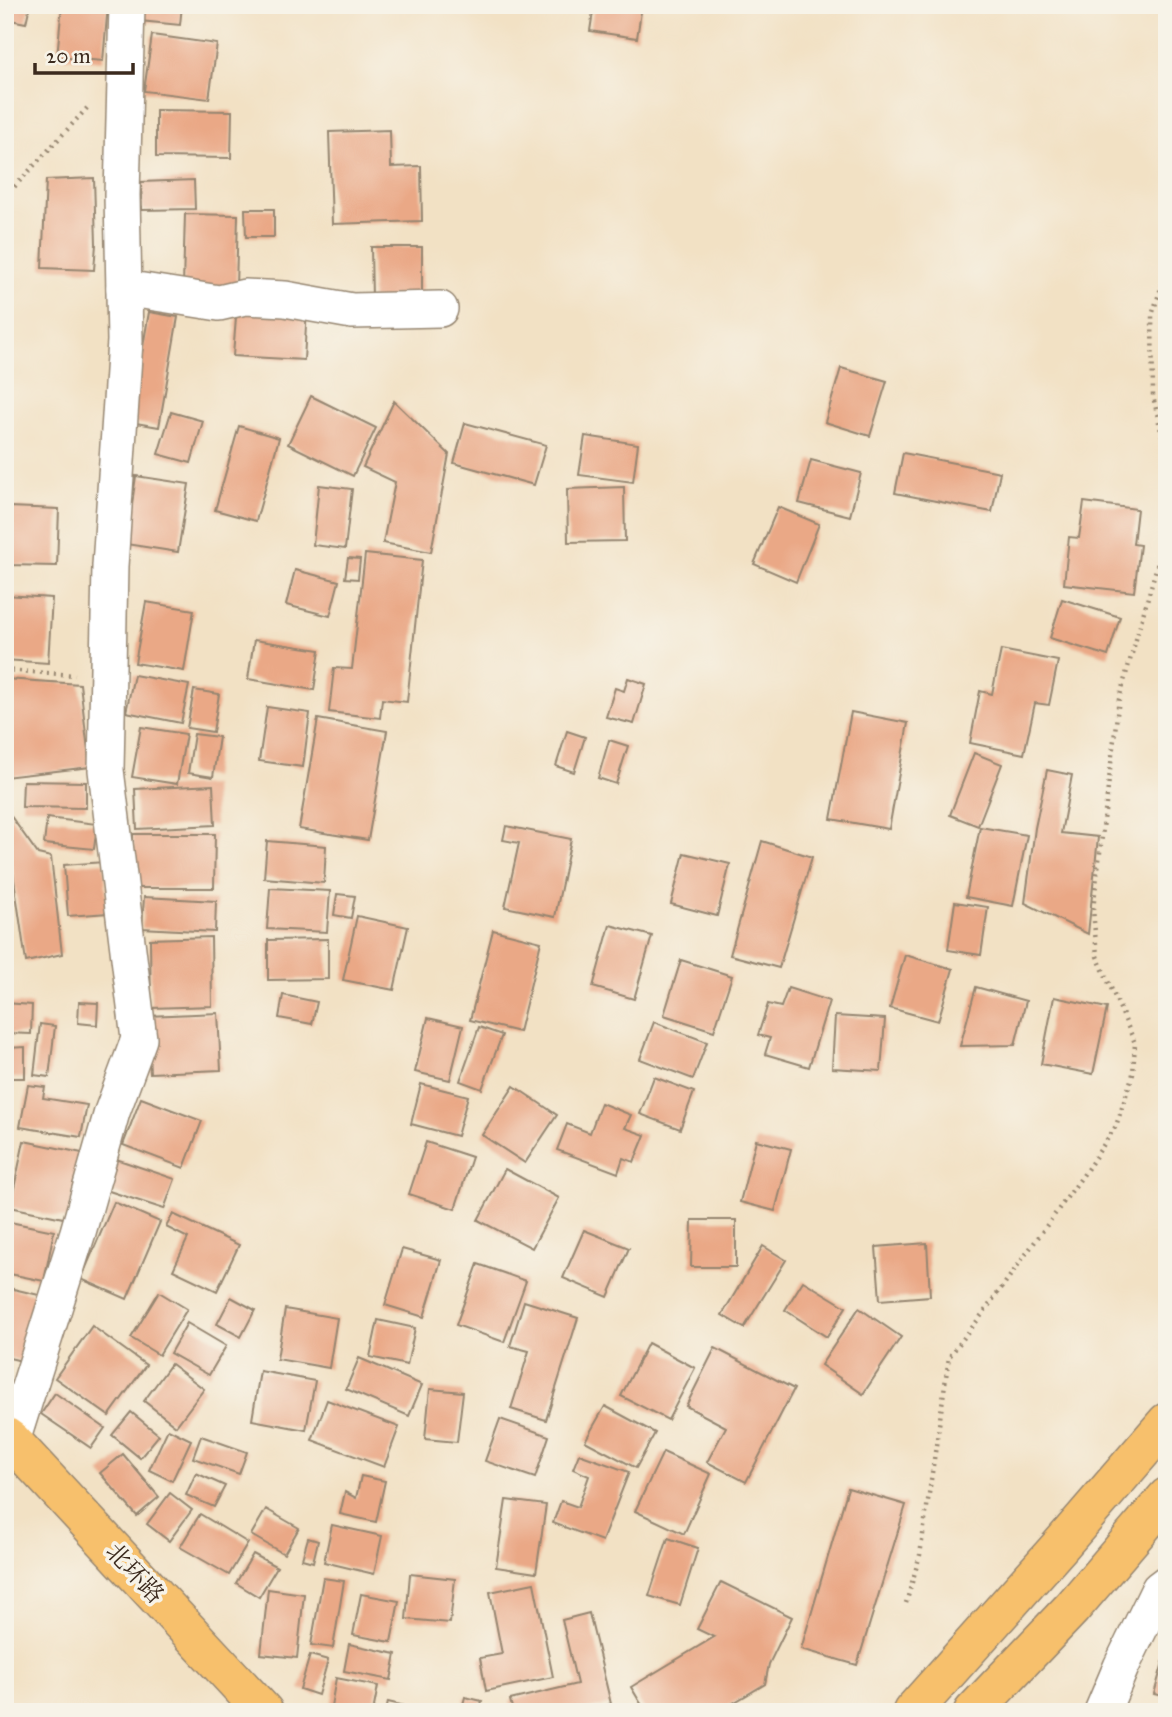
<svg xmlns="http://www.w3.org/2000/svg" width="1172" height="1717" font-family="'IM FELL Great Primer','Noto Serif SC',serif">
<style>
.building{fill:#eaa886}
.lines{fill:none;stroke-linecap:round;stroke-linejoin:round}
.street-casing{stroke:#968671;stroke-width:38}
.primary-casing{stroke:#968671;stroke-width:41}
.path{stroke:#968671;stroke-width:4.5;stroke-dasharray:2 5;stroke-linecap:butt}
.street{stroke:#fff;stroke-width:35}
.primary{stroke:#f7c06c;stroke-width:38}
.labels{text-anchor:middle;stroke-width:7;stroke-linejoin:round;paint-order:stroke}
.street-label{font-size:24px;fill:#3b2a1e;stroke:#f7f3e8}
</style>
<rect width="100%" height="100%" fill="#f7f3e8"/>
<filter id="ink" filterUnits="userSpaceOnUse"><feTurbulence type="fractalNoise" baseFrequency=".0143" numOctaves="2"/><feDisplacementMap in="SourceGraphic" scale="14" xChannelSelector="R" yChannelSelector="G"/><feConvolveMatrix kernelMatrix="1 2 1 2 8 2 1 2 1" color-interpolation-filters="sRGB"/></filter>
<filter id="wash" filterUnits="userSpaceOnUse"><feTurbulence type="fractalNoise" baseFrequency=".00686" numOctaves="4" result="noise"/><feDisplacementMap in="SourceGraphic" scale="28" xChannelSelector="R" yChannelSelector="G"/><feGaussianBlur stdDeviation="1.57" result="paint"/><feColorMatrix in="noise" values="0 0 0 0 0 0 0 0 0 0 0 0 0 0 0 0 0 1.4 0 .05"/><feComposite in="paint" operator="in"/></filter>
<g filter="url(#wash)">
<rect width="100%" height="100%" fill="#f2e1c4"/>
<g id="blocks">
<g class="building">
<polygon points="5,5 30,5 26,23 5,19"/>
<polygon points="62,5 108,5 103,61 57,57"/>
<polygon points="141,5 182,5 180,25 140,21"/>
<polygon points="509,5 557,5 555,14 509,9"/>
<polygon points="594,5 642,5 637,38 590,31"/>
<polygon points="152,35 217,44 209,99 144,91"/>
<polygon points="156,110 232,111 231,158 156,157"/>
<polygon points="390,130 391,167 421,166 422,221 332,224 329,132"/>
<polygon points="94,178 96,244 94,270 42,268 46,180"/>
<polygon points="194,180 195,209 142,210 141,182"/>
<polygon points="245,209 274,209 274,237 246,237"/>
<polygon points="185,214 238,215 236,288 183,286"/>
<polygon points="371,247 422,247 422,299 372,299"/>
<polygon points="237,304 307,308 304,360 233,356"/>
<polygon points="149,312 178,317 159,427 130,422"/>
<polygon points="841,368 887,381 870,436 825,422"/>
<polygon points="311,396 376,428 353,476 288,444"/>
<polygon points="394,401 449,454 431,552 383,543 395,482 363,467"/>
<polygon points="171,412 203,421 191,463 158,454"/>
<polygon points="465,423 546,445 534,485 454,463"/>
<polygon points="239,426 279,438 256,521 215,510"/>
<polygon points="585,436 638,444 633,482 579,475"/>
<polygon points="903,453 1000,472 992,512 895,493"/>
<polygon points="811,460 861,473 850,516 799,503"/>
<polygon points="136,476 189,484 178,552 126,544"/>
<polygon points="319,485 352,489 345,549 313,545"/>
<polygon points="624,487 625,541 568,542 567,489"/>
<polygon points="1084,502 1137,509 1133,544 1140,545 1134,592 1064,584 1069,537 1079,538"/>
<polygon points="9,507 59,509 57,566 8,565"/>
<polygon points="778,507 819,524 796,582 754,564"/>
<polygon points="365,554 422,560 407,702 382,699 380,718 329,712 334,668 352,669"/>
<polygon points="348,558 360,559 358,579 345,578"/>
<polygon points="295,570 339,581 330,616 286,605"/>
<polygon points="5,595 52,598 48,663 5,660"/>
<polygon points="1062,599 1120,617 1108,656 1050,638"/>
<polygon points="146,602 194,610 184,671 135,663"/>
<polygon points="254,640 320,650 314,690 248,679"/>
<polygon points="1001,650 1058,661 1049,705 1035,703 1024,754 970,743 980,691 992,694"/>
<polygon points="134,675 189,685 181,723 126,712"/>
<polygon points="628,678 646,684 634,724 606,717 615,688 624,691"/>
<polygon points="5,679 80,684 90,767 5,777"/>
<polygon points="194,690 219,694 213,732 187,728"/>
<polygon points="267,707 310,713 303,767 259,761"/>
<polygon points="851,712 908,723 889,829 831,819"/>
<polygon points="318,719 387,731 368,840 299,829"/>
<polygon points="141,727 186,734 177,784 132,777"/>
<polygon points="567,731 585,737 574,772 556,766"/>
<polygon points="194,734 219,737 213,777 188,773"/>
<polygon points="609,740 628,746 616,784 598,778"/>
<polygon points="974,753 1002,764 978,826 950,815"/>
<polygon points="1047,770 1072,775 1061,833 1098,837 1088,934 1025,903 1035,828"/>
<polygon points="23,781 86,782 86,808 22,807"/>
<polygon points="213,785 215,825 137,829 135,789"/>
<polygon points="5,808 38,854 51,857 62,954 26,962 12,866 5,866"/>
<polygon points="47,818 97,824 94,849 44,844"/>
<polygon points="506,826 571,839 555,917 505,907 519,843 503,840"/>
<polygon points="980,827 1027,835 1013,906 966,897"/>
<polygon points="133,834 215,834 214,888 133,888"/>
<polygon points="267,841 326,846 324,883 264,878"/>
<polygon points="762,841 812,857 779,968 730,955"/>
<polygon points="684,853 730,864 717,916 671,904"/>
<polygon points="104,862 108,913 68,916 64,865"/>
<polygon points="270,888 330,891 327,932 267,929"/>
<polygon points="337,894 355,896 351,918 334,915"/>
<polygon points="144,897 216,901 215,932 142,928"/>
<polygon points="955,902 988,907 981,955 948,950"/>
<polygon points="357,916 408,927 394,990 343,980"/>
<polygon points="610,925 652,936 634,999 593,987"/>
<polygon points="493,930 541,942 519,1032 470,1020"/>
<polygon points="211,937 212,1006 151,1008 150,939"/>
<polygon points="328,939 328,979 268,980 268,940"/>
<polygon points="905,955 953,969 938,1021 890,1008"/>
<polygon points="681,960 732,976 714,1031 664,1015"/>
<polygon points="976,987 1026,1001 1015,1045 960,1046"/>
<polygon points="788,988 829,1001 809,1067 765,1054 770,1038 758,1035 768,1004 781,1007"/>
<polygon points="283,995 317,1002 312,1024 279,1018"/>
<polygon points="1054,997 1107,1008 1093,1074 1041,1064"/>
<polygon points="79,1002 98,1003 97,1025 78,1023"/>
<polygon points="5,1003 32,1005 31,1034 5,1033"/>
<polygon points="218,1013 221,1070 150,1073 147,1016"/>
<polygon points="835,1016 885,1019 881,1071 832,1068"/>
<polygon points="428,1018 463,1026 450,1080 415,1072"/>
<polygon points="654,1022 707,1042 693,1079 640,1059"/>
<polygon points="40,1024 55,1026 49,1077 34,1075"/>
<polygon points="479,1027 502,1035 482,1089 460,1081"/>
<polygon points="25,1047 25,1078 9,1078 8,1048"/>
<polygon points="654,1077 694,1092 680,1129 640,1114"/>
<polygon points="421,1084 468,1096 457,1136 411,1124"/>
<polygon points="28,1085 45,1087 43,1098 87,1105 81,1137 20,1127"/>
<polygon points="514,1086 557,1115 525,1163 482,1135"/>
<polygon points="141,1098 202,1121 184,1168 123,1145"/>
<polygon points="601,1103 631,1115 625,1128 645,1135 634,1162 623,1158 618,1173 557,1150 567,1124 590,1133"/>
<polygon points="756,1140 791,1149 775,1211 740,1202"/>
<polygon points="24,1141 82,1153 68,1219 10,1207"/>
<polygon points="426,1142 472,1157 455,1209 409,1194"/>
<polygon points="5,1149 12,1150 7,1190 5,1190"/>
<polygon points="116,1159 175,1179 164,1209 106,1190"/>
<polygon points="505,1169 559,1198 532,1248 478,1220"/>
<polygon points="114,1202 160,1222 127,1299 81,1279"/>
<polygon points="173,1214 239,1245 217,1291 173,1270 188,1238 166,1227"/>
<polygon points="692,1220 736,1220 736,1267 691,1267"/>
<polygon points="5,1221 54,1231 44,1281 5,1273"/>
<polygon points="584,1230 629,1248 608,1297 563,1278"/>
<polygon points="927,1243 930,1296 880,1300 876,1247"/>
<polygon points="763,1246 786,1260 744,1328 722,1315"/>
<polygon points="402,1249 441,1260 424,1317 385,1305"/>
<polygon points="478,1264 526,1281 504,1342 456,1325"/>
<polygon points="803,1281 846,1307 827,1337 785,1310"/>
<polygon points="5,1287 43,1296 26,1362 5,1357"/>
<polygon points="159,1292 187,1309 159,1355 131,1338"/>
<polygon points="231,1297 255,1310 241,1337 217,1324"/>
<polygon points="524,1301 578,1318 546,1420 511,1409 529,1351 510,1346"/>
<polygon points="859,1308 901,1337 863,1394 821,1365"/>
<polygon points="285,1309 337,1318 329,1368 277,1359"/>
<polygon points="378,1320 415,1328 407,1365 370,1357"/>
<polygon points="187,1323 226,1346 209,1375 170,1353"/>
<polygon points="92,1326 146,1365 109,1416 55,1378"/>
<polygon points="648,1343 695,1368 668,1420 621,1396"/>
<polygon points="715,1348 794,1389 746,1482 707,1462 726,1427 686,1406"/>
<polygon points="359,1358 422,1385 409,1416 346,1389"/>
<polygon points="171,1364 204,1389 176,1426 144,1401"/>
<polygon points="260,1371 315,1381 306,1430 252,1420"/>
<polygon points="430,1389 463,1392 457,1442 425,1439"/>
<polygon points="55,1393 105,1428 91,1448 41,1414"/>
<polygon points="327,1400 399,1427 384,1467 312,1440"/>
<polygon points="605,1406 655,1433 636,1468 585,1441"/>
<polygon points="131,1412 159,1435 140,1458 112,1435"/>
<polygon points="500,1419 549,1436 535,1478 485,1461"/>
<polygon points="168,1429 191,1440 172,1481 149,1470"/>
<polygon points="201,1436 247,1452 239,1474 193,1458"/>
<polygon points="663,1452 711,1474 684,1534 635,1511"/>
<polygon points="123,1454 159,1497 137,1516 100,1473"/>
<polygon points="579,1454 629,1472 602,1541 553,1523 561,1501 578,1507 589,1476 573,1469"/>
<polygon points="196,1473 225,1486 214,1507 186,1495"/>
<polygon points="361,1476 385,1481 376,1522 340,1514 345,1492 356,1498"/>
<polygon points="848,1488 906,1505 857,1665 801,1649"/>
<polygon points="170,1493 192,1510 169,1541 147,1524"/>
<polygon points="506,1500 546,1505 536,1573 496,1567"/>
<polygon points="266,1509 299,1528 284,1554 251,1535"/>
<polygon points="200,1514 248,1543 229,1575 180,1547"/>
<polygon points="332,1525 382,1536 374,1574 324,1562"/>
<polygon points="308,1538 318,1541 313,1562 302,1559"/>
<polygon points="668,1538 698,1548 680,1605 649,1596"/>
<polygon points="253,1554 277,1567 259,1597 236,1583"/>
<polygon points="410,1574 455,1579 450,1623 406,1619"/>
<polygon points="323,1578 344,1581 333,1648 311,1645"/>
<polygon points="721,1582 792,1617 769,1664 765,1684 718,1712 646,1712 631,1687 714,1637 697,1629"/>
<polygon points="534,1583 553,1677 486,1691 480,1658 502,1654 490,1592"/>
<polygon points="268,1589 304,1594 297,1658 261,1654"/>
<polygon points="361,1594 399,1601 391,1642 353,1635"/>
<polygon points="589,1613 611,1704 580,1712 513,1712 510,1700 577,1684 562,1620"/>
<polygon points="349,1644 396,1654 391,1680 344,1671"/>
<polygon points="1166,1652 1167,1652 1167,1697 1154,1694"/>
<polygon points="310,1655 328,1660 318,1695 300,1689"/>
<polygon points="336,1678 378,1686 373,1712 330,1712"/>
<polygon points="465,1697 482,1701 479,1712 461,1712"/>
<polygon points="388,1702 426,1711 425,1712 386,1712"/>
</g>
</g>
</g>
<g filter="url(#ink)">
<use href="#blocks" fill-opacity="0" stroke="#968671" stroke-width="2"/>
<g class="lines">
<g class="street-casing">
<g id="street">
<polyline points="124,288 219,303 245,297 285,299 352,311 440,309"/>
<polyline points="12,1441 78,1232 112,1112 139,1039 106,770 110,566 125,341 122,195 127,5"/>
<polyline points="1102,1712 1121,1667 1159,1589 1167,1583"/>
</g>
</g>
<g class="primary-casing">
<g id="primary">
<polyline points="5,1436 12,1441 264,1712"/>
<polyline points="912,1712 1060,1546 1167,1422"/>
<polyline points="973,1712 1072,1608 1167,1497"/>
</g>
</g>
<g class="path">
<polyline points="5,197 89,106"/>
<polyline points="1167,270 1152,315 1153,396 1167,457"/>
<polyline points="5,670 75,675"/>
<polyline points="906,1603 920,1555 949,1357 984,1312 1084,1174 1116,1126 1133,1074 1135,1043 1097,956 1093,909 1119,699 1164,541 1167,522"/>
</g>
<use href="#street" class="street"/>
<use href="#primary" class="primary"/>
</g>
</g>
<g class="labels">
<g class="street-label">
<text transform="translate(135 1573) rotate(47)" y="8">北环路</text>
</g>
</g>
<rect width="1172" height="1717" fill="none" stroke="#f7f3e8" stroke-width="28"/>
<path d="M35 63v10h98v-10" fill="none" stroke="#3b2a1e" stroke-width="3.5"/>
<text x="46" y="63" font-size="21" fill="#3b2a1e" stroke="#f7f3e8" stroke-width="5" paint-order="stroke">20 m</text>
</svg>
